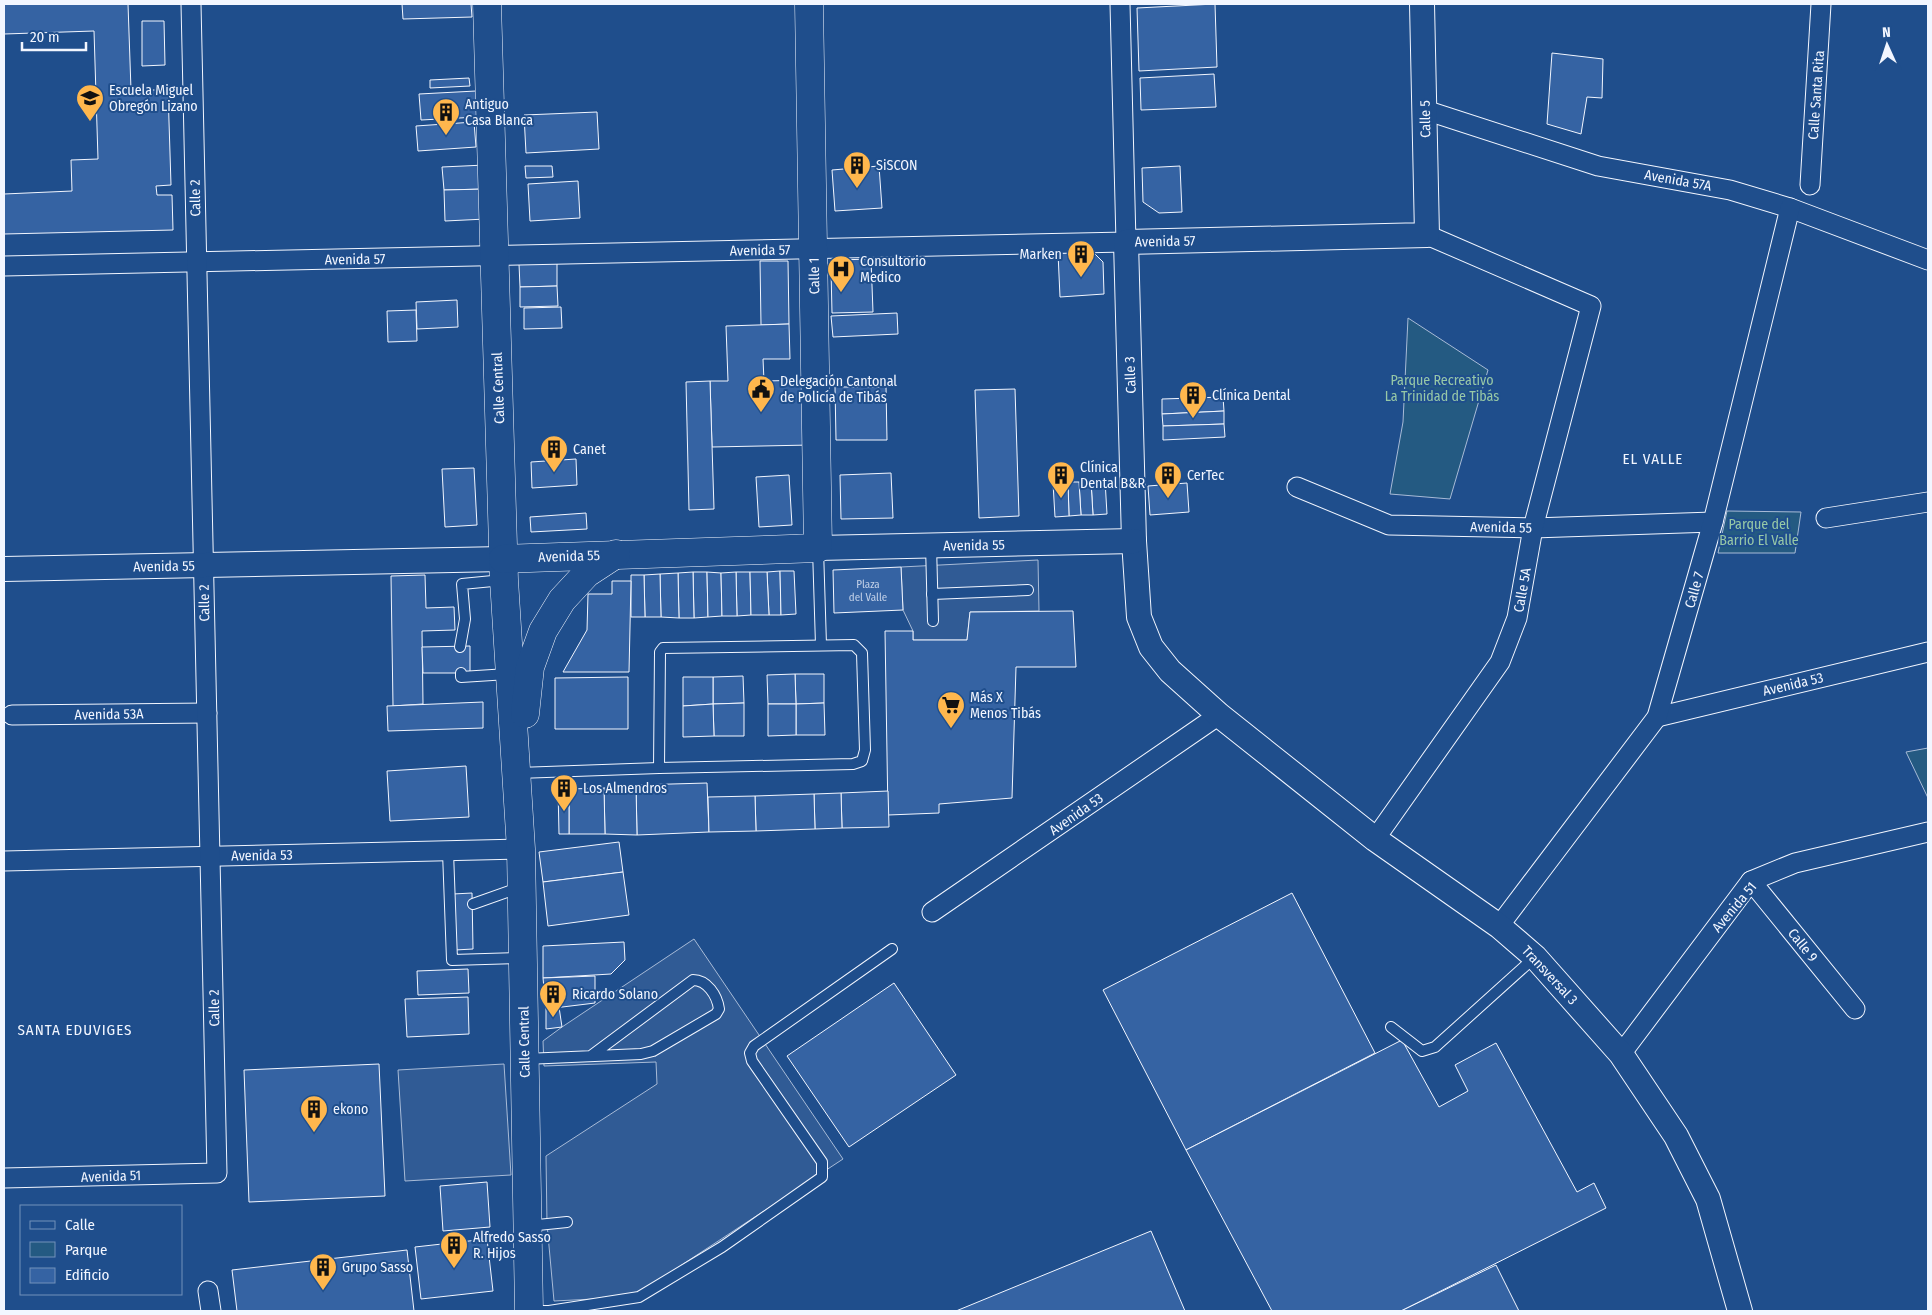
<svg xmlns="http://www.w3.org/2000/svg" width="1932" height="1315" font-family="'Fira Sans Condensed',sans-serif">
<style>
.green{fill:#245a82;stroke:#a8bbd7}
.parking{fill:#305b95;stroke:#a8bbd7}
.building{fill:#3563a3;stroke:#f2f6ff}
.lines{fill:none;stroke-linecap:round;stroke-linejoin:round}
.service-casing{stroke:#f2f6ff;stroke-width:12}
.minor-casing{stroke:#f2f6ff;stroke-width:21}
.tertiary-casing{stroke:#f2f6ff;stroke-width:26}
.primary-casing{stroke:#f2f6ff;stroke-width:29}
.service{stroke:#1f4e8c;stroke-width:10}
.minor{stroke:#1f4e8c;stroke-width:19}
.tertiary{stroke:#1f4e8c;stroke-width:24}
.primary{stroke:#1f4e8c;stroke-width:28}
.labels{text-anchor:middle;stroke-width:4;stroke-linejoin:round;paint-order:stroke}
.number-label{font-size:11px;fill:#c3d1e8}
.poi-label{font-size:14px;fill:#f2f6ff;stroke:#1f4e8c;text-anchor:start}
.street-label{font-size:14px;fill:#f2f6ff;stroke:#1f4e8c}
.park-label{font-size:14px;fill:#97c8a6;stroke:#1f4e8c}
.neighbourhood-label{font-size:15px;letter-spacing:1px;fill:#f2f6ff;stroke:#1f4e8c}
</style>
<rect width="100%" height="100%" fill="#1f4e8c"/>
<g class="green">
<polygon points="1408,318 1488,370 1450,499 1390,494 1403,422"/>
<polygon points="1727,511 1801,512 1795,553 1718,553"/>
<polygon points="1928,748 1928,798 1906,752"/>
</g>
<g class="parking">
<polygon points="1038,560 1039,611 970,612 967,640 913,640 913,631 903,610 901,567"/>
<polygon points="694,939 843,1159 633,1297 554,1301 547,1224 546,1156 657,1084 656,1062 544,1066 543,1041 562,1027"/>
<polygon points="504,1064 511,1175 405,1181 398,1070"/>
</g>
<g class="building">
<polygon points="4,4 128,4 131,90 168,90 171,185 156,186 157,195 172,195 173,230 4,234 4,194 72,191 71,160 98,159 94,31 4,34"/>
<polygon points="402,4 471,4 472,17 403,19"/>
<polygon points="1215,4 1217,67 1139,71 1137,8"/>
<polygon points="142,21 164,21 165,65 142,66"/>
<polygon points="1552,53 1603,59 1602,98 1587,97 1581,134 1547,124"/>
<polygon points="1214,74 1216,107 1141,110 1140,78"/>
<polygon points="469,78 470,86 430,88 430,80"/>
<polygon points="476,91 478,117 421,120 419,94"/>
<polygon points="597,112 599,149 526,153 524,115"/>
<polygon points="474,122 476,147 418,151 416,126"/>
<polygon points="485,165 485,189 444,190 442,167"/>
<polygon points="525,166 552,166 553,177 526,178"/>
<polygon points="879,166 882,208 835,211 832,170"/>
<polygon points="1180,166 1182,212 1159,213 1143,202 1142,168"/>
<polygon points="578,181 580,218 530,221 528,184"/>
<polygon points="485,189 486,219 445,221 444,190"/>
<polygon points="1093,252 1103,262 1104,294 1060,297 1058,253"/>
<polygon points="871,259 873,312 832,313 831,270 838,260"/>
<polygon points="760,261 788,261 789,324 761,325"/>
<polygon points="557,262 557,286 520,287 519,264"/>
<polygon points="557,286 558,306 520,307 520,287"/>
<polygon points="457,300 458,327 417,329 416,302"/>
<polygon points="561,307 562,328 524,329 524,308"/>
<polygon points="416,310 417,341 388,342 387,311"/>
<polygon points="897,313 898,334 833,337 831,316"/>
<polygon points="789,324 790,359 763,359 764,381 810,380 811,445 712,447 710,381 728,381 726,326"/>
<polygon points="710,381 714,509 689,510 686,382"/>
<polygon points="835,387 886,387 887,440 836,440"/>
<polygon points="1015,389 1019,516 979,518 975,390"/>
<polygon points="1223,397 1224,411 1162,414 1162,399"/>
<polygon points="1224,411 1224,424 1163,426 1162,414"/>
<polygon points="1224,424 1225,437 1163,440 1163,426"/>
<polygon points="576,459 577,485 532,488 531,462"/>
<polygon points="474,468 477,525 445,527 442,469"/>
<polygon points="891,473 893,518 841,519 840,475"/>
<polygon points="789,475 792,525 759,527 756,477"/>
<polygon points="1105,480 1107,514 1093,515 1091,481"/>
<polygon points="1091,481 1093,515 1081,515 1079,482"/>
<polygon points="1068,482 1079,482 1081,515 1069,516"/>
<polygon points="1068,482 1069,516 1055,517 1053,483"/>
<polygon points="1187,483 1189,512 1150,515 1148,486"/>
<polygon points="586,513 587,529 531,532 530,517"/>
<polygon points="901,567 903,610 834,613 833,570"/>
<polygon points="780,571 781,615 769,615 767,572"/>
<polygon points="780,571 794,571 796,614 781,615"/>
<polygon points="693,572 707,572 708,617 694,618"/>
<polygon points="693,572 694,618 679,618 678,573"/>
<polygon points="707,572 721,573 722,616 708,617"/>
<polygon points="736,572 750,572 751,615 737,616"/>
<polygon points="736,572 737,616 722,616 721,573"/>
<polygon points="750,572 767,572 769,615 751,615"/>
<polygon points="678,573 679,618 661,617 660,574"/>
<polygon points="660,574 661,617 645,617 644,575"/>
<polygon points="425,575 426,608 454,607 455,630 422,631 423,704 393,706 391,576"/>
<polygon points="631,575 644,575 645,617 631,617"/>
<polygon points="612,581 631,581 629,672 563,672 587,630 588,594 612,594"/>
<polygon points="1073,611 1076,667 1016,667 1012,798 939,804 939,813 888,815 885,631 913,631 913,640 967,640 970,612"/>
<polygon points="470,646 470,673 423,673 422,647"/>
<polygon points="795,674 824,674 824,703 796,704"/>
<polygon points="795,674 796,704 768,704 767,675"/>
<polygon points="743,676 744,703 713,704 713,677"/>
<polygon points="628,677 628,729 555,729 555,678"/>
<polygon points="683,677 713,677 713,704 683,706"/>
<polygon points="483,702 483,728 388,731 387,706"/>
<polygon points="744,703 744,736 714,736 713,704"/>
<polygon points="824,703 825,735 796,735 796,704"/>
<polygon points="713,704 714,736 683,737 683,706"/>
<polygon points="768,704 796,704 796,735 768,736"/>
<polygon points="466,766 469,817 390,821 387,771"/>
<polygon points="707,783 709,832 637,835 636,785"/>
<polygon points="636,785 637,835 605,834 604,788"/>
<polygon points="604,788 605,834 569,834 569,789"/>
<polygon points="558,789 569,789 569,834 559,834"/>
<polygon points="888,791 889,827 842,828 841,793"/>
<polygon points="841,793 842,828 815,829 814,794"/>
<polygon points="814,794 815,829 756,831 755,796"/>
<polygon points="755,796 756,831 709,832 708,797"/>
<polygon points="619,842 623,872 543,882 539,852"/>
<polygon points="623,872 629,915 548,926 543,882"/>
<polygon points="472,893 473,949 455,950 453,894"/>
<polygon points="1292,893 1375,1053 1186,1150 1103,990"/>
<polygon points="624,942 625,960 611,974 543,978 543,946"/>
<polygon points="468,969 469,993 418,995 417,971"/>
<polygon points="595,976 595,1003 546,1009 543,978"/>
<polygon points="894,983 956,1075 849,1147 787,1056"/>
<polygon points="468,997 469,1034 407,1037 405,999"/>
<polygon points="559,1007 562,1027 546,1029 546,1009"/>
<polygon points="1402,1040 1439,1107 1468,1091 1455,1065 1496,1043 1577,1192 1594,1183 1606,1208 1401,1311 1272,1311 1186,1150"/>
<polygon points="379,1064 385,1196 249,1202 244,1070"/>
<polygon points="487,1182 490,1227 443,1231 440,1186"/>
<polygon points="1151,1231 1185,1311 956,1311"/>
<polygon points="487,1239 493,1291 421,1299 415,1247"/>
<polygon points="407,1250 414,1311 237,1311 232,1270"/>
<polygon points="1496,1265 1519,1311 1401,1311"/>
</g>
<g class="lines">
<g class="service-casing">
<g id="service">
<polyline points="931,545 933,621"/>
<polyline points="818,549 821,645"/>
<polyline points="932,594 1028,590"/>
<polygon points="854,645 862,653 865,750 862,761 853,764 659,768 660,652 663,648"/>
<polyline points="460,647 465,619 462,584 503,580"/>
<polyline points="461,673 461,677 508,674"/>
<polyline points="518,773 659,768"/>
<polyline points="448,852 452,960 522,958"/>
<polyline points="473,904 521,887"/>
<polyline points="1391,1027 1422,1051 1435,1047 1535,957"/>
<path d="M525,1059L641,1054L653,1051L716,1014L719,1009C717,995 707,980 693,980L592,1055"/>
<polyline points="528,1226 567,1222"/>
<polyline points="529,1311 549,1311 639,1297 722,1247 822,1177 822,1162 752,1061 750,1053 754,1046 892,949"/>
</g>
</g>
<g class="minor-casing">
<g id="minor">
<polyline points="1425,110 1598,166 1730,190 1790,208 1928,260"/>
<polyline points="1810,185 1821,4"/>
<polyline points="4,266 1126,242 1120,4"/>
<polyline points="1297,487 1389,525 1533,528 1713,522"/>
<polyline points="1826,518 1928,502"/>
<polyline points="12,715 207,713"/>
<polyline points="1657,717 1928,652"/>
<polyline points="1375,839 1500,662 1517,618 1533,528 1591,306 1427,235"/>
<polyline points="4,861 521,849"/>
<polyline points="1751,881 1855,1009"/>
<polyline points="932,912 1219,715"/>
<polyline points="1499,926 1657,717 1713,522 1790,208"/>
<polyline points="1621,1054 1751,881 1795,863 1928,832"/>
<polyline points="4,1178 217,1173 191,4"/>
<polyline points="208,1291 211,1311"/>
</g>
</g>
<g class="tertiary-casing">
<g id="tertiary">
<polyline points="1422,4 1427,235 1126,242 1134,541 1139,617 1151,647 1170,671 1219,715 1375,839 1499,926 1535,957 1621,1054 1676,1136 1708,1199 1740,1311"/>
<polyline points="818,548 1134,541"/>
<polyline points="4,569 503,559"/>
</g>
</g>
<g class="primary-casing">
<g id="primary">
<polyline points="487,4 504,580 521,849 529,1311"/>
<polyline points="503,559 818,548 809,4"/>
<polyline points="525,714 530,667 543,631 562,600 587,573 616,554"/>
</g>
</g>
<use href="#service" class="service"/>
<use href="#minor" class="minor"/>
<use href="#tertiary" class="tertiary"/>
<use href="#primary" class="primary"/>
</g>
<defs>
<g id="school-pin" transform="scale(1.4375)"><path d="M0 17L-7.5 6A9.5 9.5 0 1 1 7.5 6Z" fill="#ffb74d" stroke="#1f4e8c"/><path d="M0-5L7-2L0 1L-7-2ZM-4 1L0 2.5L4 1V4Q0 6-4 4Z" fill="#111"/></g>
<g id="building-pin" transform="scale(1.4375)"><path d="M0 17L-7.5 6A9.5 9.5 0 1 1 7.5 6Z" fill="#ffb74d" stroke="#1f4e8c"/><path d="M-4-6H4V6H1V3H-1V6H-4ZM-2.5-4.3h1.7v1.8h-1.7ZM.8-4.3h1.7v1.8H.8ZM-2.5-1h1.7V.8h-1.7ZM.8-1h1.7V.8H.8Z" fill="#111"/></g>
<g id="hospital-pin" transform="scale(1.4375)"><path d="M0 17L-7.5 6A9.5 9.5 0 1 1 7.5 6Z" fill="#ffb74d" stroke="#1f4e8c"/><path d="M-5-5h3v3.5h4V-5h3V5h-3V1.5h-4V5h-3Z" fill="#111"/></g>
<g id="civic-pin" transform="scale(1.4375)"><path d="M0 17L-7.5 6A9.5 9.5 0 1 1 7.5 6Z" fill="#ffb74d" stroke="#1f4e8c"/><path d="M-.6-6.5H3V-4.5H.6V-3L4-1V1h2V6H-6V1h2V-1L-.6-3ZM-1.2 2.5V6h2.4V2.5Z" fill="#111"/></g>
<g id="supermarket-pin" transform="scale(1.4375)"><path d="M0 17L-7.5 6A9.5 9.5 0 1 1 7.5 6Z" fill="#ffb74d" stroke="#1f4e8c"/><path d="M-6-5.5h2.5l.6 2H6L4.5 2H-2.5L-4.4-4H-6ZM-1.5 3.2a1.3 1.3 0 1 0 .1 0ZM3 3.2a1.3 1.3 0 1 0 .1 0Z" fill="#111"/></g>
</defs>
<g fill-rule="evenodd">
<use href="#school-pin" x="90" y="98"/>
<use href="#building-pin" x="446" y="112"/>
<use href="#building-pin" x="857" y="165"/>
<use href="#building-pin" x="1081" y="254"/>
<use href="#hospital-pin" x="841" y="269"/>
<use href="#civic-pin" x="761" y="389"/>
<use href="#building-pin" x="1193" y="395"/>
<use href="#building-pin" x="554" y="449"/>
<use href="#building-pin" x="1061" y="475"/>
<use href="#building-pin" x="1168" y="475"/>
<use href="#supermarket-pin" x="951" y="705"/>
<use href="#building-pin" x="564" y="788"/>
<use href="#building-pin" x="553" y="994"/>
<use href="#building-pin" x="314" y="1109"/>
<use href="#building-pin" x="454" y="1245"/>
<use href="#building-pin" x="323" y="1267"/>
</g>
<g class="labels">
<g class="number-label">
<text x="868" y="588">Plaza<tspan x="868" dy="13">del Valle</tspan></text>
</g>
<g class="poi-label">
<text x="109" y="95">Escuela Miguel<tspan x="109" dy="16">Obregón Lizano</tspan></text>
<text x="465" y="109">Antiguo<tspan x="465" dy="16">Casa Blanca</tspan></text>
<text x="876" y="170">SiSCON</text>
<text x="1062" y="259" text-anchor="end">Marken</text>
<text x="860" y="266">Consultorio<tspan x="860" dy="16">Medico</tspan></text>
<text x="780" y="386">Delegación Cantonal<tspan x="780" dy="16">de Policía de Tibás</tspan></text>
<text x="1212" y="400">Clínica Dental</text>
<text x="573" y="454">Canet</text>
<text x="1080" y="472">Clínica<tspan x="1080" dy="16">Dental B&amp;R</tspan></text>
<text x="1187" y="480">CerTec</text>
<text x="970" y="702">Más X<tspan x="970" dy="16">Menos Tibás</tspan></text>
<text x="583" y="793">Los Almendros</text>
<text x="572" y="999">Ricardo Solano</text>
<text x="333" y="1114">ekono</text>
<text x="473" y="1242">Alfredo Sasso<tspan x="473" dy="16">R. Hijos</tspan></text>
<text x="342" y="1272">Grupo Sasso</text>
</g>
<g class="street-label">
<text transform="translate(1816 95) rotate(-86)" y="5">Calle Santa Rita</text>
<text transform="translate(1425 119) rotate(-91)" y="5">Calle 5</text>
<text transform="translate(1678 180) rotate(10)" y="5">Avenida 57A</text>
<text transform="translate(195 198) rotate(-91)" y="5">Calle 2</text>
<text transform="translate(1165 241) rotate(-1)" y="5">Avenida 57</text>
<text transform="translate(760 250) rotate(-1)" y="5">Avenida 57</text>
<text transform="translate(355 259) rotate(-1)" y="5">Avenida 57</text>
<text transform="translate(814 276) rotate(-91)" y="5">Calle 1</text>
<text transform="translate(1130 375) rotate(-92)" y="5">Calle 3</text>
<text transform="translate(498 388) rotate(-92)" y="5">Calle Central</text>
<text transform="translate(1501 527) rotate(1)" y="5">Avenida 55</text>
<text transform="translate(974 545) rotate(-1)" y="5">Avenida 55</text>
<text transform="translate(569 556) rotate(-2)" y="5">Avenida 55</text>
<text transform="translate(164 566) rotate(-1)" y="5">Avenida 55</text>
<text transform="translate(1522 590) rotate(-80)" y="5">Calle 5A</text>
<text transform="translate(1694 590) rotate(-74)" y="5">Calle 7</text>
<text transform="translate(204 603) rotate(-91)" y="5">Calle 2</text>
<text transform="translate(1793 684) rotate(-13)" y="5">Avenida 53</text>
<text transform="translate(109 714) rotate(-1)" y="5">Avenida 53A</text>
<text transform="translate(1076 814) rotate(-35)" y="5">Avenida 53</text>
<text transform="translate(262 855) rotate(-1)" y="5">Avenida 53</text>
<text transform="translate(1734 907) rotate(-50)" y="5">Avenida 51</text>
<text transform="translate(1803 945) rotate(51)" y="5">Calle 9</text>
<text transform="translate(1550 975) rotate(47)" y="5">Transversal 3</text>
<text transform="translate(214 1008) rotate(-91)" y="5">Calle 2</text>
<text transform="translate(524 1042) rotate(-91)" y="5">Calle Central</text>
<text transform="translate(111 1176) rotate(-2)" y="5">Avenida 51</text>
</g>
<g class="park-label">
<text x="1442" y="385">Parque Recreativo<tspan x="1442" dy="16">La Trinidad de Tibás</tspan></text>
<text x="1759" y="529">Parque del<tspan x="1759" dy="16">Barrio El Valle</tspan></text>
</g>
<g class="neighbourhood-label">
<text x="1653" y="464">EL VALLE</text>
<text x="75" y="1035">SANTA EDUVIGES</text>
</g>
</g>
<rect width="1932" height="1315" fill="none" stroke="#f2f6ff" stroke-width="10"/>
<rect x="20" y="1205" width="162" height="90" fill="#1f4e8c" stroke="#7391ba"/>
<rect x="30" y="1221" width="25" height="8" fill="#1f4e8c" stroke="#7391ba"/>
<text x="65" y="1230" font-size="15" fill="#f2f6ff">Calle</text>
<rect x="30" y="1242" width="25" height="15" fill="#245a82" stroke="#7391ba"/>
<text x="65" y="1255" font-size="15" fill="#f2f6ff">Parque</text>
<rect x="30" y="1268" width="25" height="15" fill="#3563a3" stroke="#7391ba"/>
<text x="65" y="1280" font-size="15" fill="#f2f6ff">Edificio</text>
<g transform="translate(1887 45) rotate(357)" stroke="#1f4e8c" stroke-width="4" paint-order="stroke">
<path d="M0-4L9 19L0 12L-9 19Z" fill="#f2f6ff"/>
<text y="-8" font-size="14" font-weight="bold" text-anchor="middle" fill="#f2f6ff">N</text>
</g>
<path d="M22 42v8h64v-8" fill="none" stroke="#f2f6ff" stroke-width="2.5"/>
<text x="30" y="42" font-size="15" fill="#f2f6ff" stroke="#1f4e8c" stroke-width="4" paint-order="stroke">20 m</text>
</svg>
